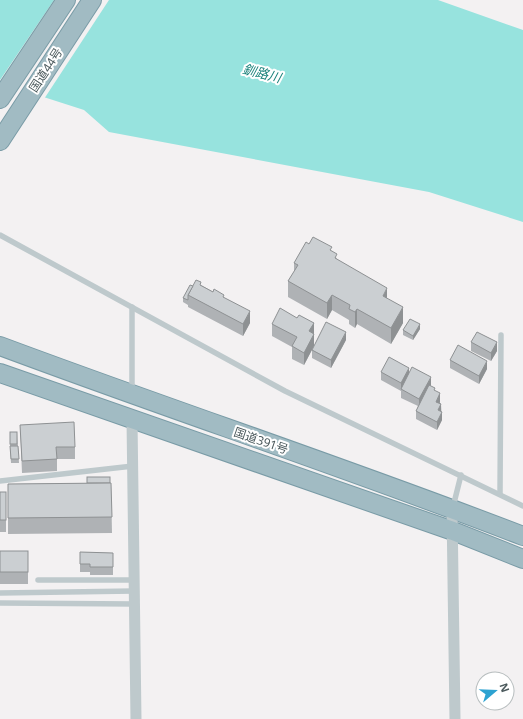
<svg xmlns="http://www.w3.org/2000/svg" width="523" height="719" font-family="'Noto Sans','Noto Sans JP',sans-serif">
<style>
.water{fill:#97e3de}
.pier{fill:#f3f1f2}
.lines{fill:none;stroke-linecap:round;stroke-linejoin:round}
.trunk-casing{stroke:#799ba6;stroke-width:20}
.service{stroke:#bec9cc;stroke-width:5.5}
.minor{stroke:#bec9cc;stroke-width:11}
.trunk{stroke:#a1bbc3;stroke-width:18}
.wall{fill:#afb2b5}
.shaded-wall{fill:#8e9193}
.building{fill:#cbcfd2;stroke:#8e9193}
.labels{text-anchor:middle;stroke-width:4;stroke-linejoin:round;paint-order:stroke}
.street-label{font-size:12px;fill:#4b595c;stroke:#fff}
.water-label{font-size:13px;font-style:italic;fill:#1a827b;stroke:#fff}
</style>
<rect width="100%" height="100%" fill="#f3f1f2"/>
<polygon class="water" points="0,0 438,0 523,30 523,222 429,192 109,132 84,110 0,83"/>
<polygon class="pier" points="54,0 109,0 44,99 0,85 0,80"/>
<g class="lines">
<g class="trunk-casing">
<g id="trunk">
<polyline points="0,99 66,0"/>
<polyline points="0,141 92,0"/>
<path d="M0,346C174,411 350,469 523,536"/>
<polyline points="0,373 453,531 523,559"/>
</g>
</g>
<g class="service">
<polyline points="0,235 285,391 523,506"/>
<polyline points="132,391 132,307"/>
<polyline points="0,481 133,466"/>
<polyline points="500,494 501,335"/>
<polyline points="453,507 461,475"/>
<polyline points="38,580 134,580"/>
<polyline points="0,593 134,591"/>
<polyline points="0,603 134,604"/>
</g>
<g class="minor">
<polyline points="132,420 136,719"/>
<polyline points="452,509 455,719"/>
</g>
<use href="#trunk" class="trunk"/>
</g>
<g class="wall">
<polygon points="309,244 332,251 337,259 387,298 403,323 391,344 357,324 355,328 349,324 349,320 332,310 327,319 288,297 288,281 294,272 294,263"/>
<polygon points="201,285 224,298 250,323 243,336 188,307 188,303 188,305 183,302 183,298 193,286"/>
<polygon points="297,318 314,323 314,346 304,365 292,359 292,347 272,336 272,324"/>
<polygon points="420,329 413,340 403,335 403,330"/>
<polygon points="346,340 331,368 312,358 312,350"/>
<polygon points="471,342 497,351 491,361 471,351"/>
<polygon points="450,360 487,369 479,384 450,368"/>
<polygon points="381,372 409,373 431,385 430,386 435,391 440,402 440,403 441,404 442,420 437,430 416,419 416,411 418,406 401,398 401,391 381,380"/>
<polygon points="20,425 75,447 75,459 57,459 57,471 22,473"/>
<polygon points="10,432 17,432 19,463 11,463 10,450"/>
<polygon points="111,483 112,533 8,534 8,484"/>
<rect x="0" y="492" width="6" height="40"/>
<rect x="0" y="551" width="28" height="33"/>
<polygon points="80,552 113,553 113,575 90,575 90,572 80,572"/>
</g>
<g class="shaded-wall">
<polygon points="387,288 387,303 383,296"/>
<polygon points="332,295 332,310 327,319 327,303"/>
<polygon points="403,307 403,323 391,344 391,328"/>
<polygon points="357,309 357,324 355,328 355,312"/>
<polygon points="250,311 250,323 243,336 243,324"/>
<polygon points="314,323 314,346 304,365 304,353 309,331"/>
<polygon points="420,324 420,329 413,340 413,336"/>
<polygon points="346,332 346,340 331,368 331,360"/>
<polygon points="497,342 497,351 491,361 491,353"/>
<polygon points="487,361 487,369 479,384 479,376"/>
<polygon points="409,368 409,376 401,390 401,383"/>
<polygon points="431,377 431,385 419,407 419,399"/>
<polygon points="440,393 440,402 436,410 436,402"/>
<polygon points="441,404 441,412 438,410"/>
<polygon points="442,412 442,420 437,430 437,422"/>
</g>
<g class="building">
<polygon points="313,237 332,247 330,250 337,254 335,258 387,288 383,296 403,307 391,328 357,309 355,312 349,309 350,305 332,295 327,303 288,281 298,265 294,263 306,242 309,244"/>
<polygon points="196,280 201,282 200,285 213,292 214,289 224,295 223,297 250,311 243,324 188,295"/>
<polygon points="190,285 193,286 188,295 188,300 183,298"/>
<polygon points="280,308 297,318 299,315 314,323 309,331 314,334 304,353 292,346 297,337 272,324"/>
<polygon points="410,319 420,324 413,336 403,330"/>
<polygon points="326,322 346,332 331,360 312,350"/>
<polygon points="477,332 497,342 491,353 471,342"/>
<polygon points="458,345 487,361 479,376 450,360"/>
<polygon points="389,357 409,368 401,383 381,372"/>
<polygon points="412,367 431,377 419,399 401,389"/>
<polygon points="429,385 435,388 434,390 440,393 436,402 441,404 438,410 442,412 437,422 416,411"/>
<polygon points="74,422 75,447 56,447 57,459 22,461 20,425"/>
<rect x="10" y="432" width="7" height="12"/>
<polygon points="10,446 18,446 19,459 11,459"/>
<rect x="87" y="477" width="23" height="6"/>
<polygon points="111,483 112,517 8,518 8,484"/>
<rect x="0" y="492" width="6" height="28"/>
<rect x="0" y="551" width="28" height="21"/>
<polygon points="80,552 113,553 113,567 90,567 90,564 80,564"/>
</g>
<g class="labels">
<g class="street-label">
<text transform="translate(46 70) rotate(-57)" y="4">国道44号</text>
<text transform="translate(261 441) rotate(19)" y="4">国道391号</text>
</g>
<g class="water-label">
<text transform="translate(262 73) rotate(14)" y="5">釧路川</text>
</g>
</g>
<g transform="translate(495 691) rotate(71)"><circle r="19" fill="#ffffff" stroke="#b7bdbe"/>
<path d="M0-3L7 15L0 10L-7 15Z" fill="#2da2d1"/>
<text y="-6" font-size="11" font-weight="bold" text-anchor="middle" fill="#4b595c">N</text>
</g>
</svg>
